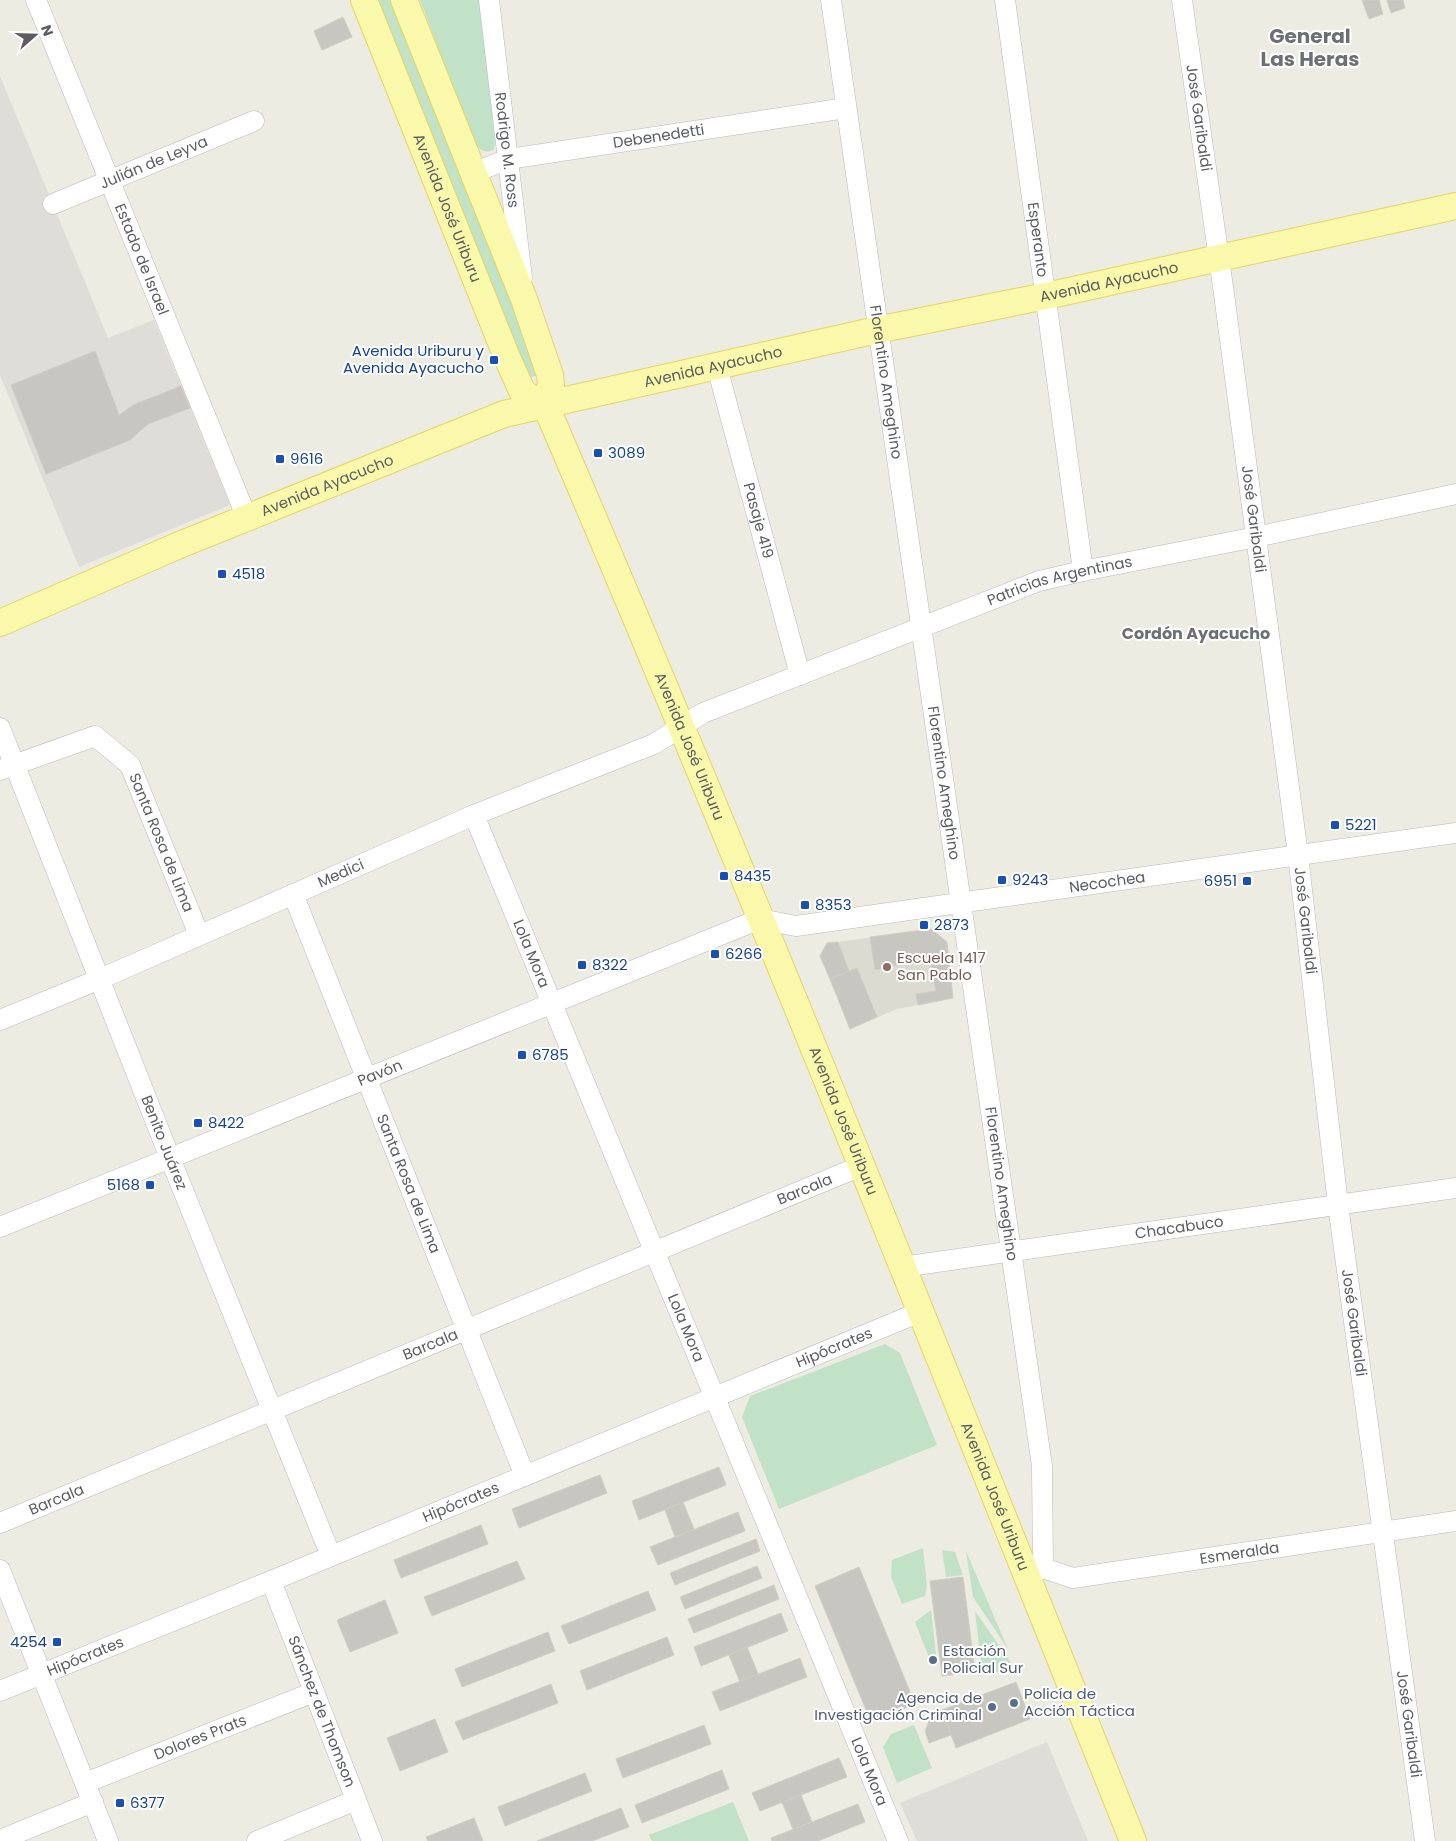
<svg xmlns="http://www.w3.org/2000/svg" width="1456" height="1841" font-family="Poppins,sans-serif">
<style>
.industrial{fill:#deddd7}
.education{fill:#dcdbd1}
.green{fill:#c1e2c6}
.building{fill:#c8c6c0;stroke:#d1cec1}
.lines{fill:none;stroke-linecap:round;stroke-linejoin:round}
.minor-casing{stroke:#b8b9be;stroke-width:21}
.major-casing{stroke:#e6d562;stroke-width:28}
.minor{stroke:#fff;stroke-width:20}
.major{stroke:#f9f8ab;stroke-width:26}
.transit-dot{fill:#1a4fb4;stroke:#fff;stroke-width:2}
.education-dot{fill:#8d6e63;stroke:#fff;stroke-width:2}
.service-dot{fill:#5c6f8a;stroke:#fff;stroke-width:2}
.labels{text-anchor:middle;stroke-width:4;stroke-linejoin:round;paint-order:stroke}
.street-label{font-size:15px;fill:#5b5d62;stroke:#fff}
.transit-label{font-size:15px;fill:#164399;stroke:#fff;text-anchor:start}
.education-label{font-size:15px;fill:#785e54;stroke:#fff;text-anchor:start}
.service-label{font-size:15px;fill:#4e5e75;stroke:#fff;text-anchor:start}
.neighbourhood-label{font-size:16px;font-weight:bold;fill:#6c6f74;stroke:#fff}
.district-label{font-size:20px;font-weight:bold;fill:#6c6f74;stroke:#fff}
</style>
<rect width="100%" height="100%" fill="#ecece3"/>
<g class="industrial">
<polygon points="0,76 108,338 154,320 230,505 79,567 0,375"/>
<polygon points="1047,1742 1088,1841 917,1841 900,1803"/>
</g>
<polygon class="education" points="931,929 947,942 953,998 897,1009 850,1029 820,956 838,942"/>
<g class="green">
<polygon points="377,0 394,0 539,373 535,376 531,377 527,373"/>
<path d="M420,0H480L495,142L494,149C486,154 482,151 475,145Z"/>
<polygon points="885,1344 900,1353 937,1445 779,1509 742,1417 750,1396"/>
<polygon points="923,1548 927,1587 925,1596 902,1604 891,1577 892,1560"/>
<polygon points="942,1550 955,1552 963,1575 946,1577"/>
<polygon points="966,1551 1008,1649 973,1597"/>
<polygon points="931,1610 937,1664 932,1665 915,1622"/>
<polygon points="975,1611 1014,1667 1000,1672 982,1672"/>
<polygon points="914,1725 932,1768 897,1783 883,1747 891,1734"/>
<polygon points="733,1802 749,1841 652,1841 649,1835"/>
</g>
<g class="building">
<polygon points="1362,0 1379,0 1383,14 1369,19"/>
<polygon points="1387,0 1403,0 1405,8 1391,13"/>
<polygon points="343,17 352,37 322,50 314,31"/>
<polygon points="95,351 119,415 133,405 181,386 190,408 148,424 130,440 46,474 11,385"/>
<polygon points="931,929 947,942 953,998 918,1005 916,994 936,991 930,958 875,970 870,937"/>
<polygon points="838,942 849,971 830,979 820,956 827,943"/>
<polygon points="857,968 877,1017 850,1029 830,979"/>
<polygon points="719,1467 726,1485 639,1520 632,1501"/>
<polygon points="600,1475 607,1493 519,1528 512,1509"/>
<polygon points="683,1502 694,1529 675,1537 665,1510"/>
<polygon points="738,1512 745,1531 658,1565 650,1547"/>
<polygon points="481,1525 488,1544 401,1578 394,1560"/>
<polygon points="756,1539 760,1551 675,1585 670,1573"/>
<polygon points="517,1561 525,1579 432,1616 424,1597"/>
<polygon points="757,1566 762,1578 685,1609 680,1597"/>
<polygon points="859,1567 915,1704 871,1722 815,1586"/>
<polygon points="963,1577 975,1672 942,1676 930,1581"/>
<polygon points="774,1585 779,1599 694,1633 688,1619"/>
<polygon points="648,1591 656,1610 569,1644 561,1626"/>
<polygon points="385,1600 398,1633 350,1652 337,1620"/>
<polygon points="781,1613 788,1631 701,1666 694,1647"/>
<polygon points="548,1632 555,1651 462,1687 455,1669"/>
<polygon points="667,1637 674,1655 587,1690 580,1671"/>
<polygon points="747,1647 758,1674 740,1682 729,1655"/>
<polygon points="800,1658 807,1677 720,1711 712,1692"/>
<polygon points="1016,1682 1030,1719 956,1748 942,1710"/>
<polygon points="551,1684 558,1703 463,1740 455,1722"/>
<polygon points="942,1710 951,1735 929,1743 925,1731 932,1714"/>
<polygon points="435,1719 448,1752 400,1771 387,1738"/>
<polygon points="704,1725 711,1744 623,1778 616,1759"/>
<polygon points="839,1758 847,1777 760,1811 752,1793"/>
<polygon points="722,1770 729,1789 642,1823 635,1805"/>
<polygon points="585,1773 592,1791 505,1826 498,1807"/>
<polygon points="801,1795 812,1822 793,1829 782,1802"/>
<polygon points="858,1804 865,1822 818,1841 772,1841 771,1838"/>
<polygon points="621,1808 629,1827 592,1841 537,1841"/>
<polygon points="474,1818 483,1841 428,1841 426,1837"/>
</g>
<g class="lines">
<g class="minor-casing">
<g id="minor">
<path id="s1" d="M36,0L247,518"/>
<path id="s2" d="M489,0L522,278"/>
<path id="s3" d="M831,0L1042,1466L1043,1568"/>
<path id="s4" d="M1005,0L1083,571"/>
<path id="s5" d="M1182,0L1224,294L1298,855L1338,1205L1425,1841"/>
<path id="s6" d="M473,173L508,159L846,108"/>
<path id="s7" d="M53,204L254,121"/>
<path id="s8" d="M717,367L800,675"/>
<path id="s9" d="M0,728L170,1158L331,1556"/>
<path id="s10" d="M0,770L95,736L130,765L199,935"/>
<path id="s11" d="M474,815L898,1841"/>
<path id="s12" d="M293,894L525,1476"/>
<path id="s13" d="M0,1020L100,979L474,815L654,744L703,713L1039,581L1083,571L1256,537L1456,494"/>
<path id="s14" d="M0,1227L760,919L796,926L1456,833"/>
<path id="s15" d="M902,1267L1456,1188"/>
<path id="s16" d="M0,1523L861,1166"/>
<polyline points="0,1570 108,1841"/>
<path id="s17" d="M1033,1573L1043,1568L1073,1578L1456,1521"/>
<path id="s18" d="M271,1581L372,1841"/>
<path id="s19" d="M0,1691L271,1581L920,1312"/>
<path id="s20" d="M85,1783L314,1692"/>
<polyline points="0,1840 93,1802"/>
<polyline points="257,1841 356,1800"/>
</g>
</g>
<g class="major-casing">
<g id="major">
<path id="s21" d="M364,0L506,355L522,391L528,396L545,404"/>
<path id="s22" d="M404,0L524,299L550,375L551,385L545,404C749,880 941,1361 1133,1841"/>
<path id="s23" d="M0,623L177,546L504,414L877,330L1046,296L1456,206"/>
</g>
</g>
<use href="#minor" class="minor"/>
<use href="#major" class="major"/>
</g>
<g class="transit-dot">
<rect x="489" y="355" width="10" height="10" rx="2.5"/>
<rect x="593" y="448" width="10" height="10" rx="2.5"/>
<rect x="275" y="454" width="10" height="10" rx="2.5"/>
<rect x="217" y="569" width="10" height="10" rx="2.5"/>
<rect x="1330" y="820" width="10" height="10" rx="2.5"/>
<rect x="719" y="871" width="10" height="10" rx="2.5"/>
<rect x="997" y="875" width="10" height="10" rx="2.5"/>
<rect x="1242" y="876" width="10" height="10" rx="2.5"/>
<rect x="800" y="900" width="10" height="10" rx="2.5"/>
<rect x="919" y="920" width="10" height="10" rx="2.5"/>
<rect x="710" y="949" width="10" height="10" rx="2.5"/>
<rect x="577" y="960" width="10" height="10" rx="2.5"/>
<rect x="517" y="1050" width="10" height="10" rx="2.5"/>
<rect x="193" y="1118" width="10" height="10" rx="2.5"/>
<rect x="145" y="1180" width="10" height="10" rx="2.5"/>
<rect x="52" y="1637" width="10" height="10" rx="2.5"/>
<rect x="115" y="1798" width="10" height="10" rx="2.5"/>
</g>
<circle class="education-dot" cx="887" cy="967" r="5"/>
<g class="service-dot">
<circle cx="933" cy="1660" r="5"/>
<circle cx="1014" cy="1703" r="5"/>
<circle cx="992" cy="1707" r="5"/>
</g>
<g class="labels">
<g class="street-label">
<text dy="5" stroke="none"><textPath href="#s5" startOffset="119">José Garibaldi</textPath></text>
<text dy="5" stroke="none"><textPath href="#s6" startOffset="190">Debenedetti</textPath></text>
<text dy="5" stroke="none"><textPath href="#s2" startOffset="151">Rodrigo M. Ross</textPath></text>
<text dy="5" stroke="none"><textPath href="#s7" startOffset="109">Julián de Leyva</textPath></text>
<text dy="5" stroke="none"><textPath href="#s21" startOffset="224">Avenida José Uriburu</textPath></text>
<text dy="5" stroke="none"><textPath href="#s4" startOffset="242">Esperanto</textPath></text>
<text dy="5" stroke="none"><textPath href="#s1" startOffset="280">Estado de Israel</textPath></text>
<text dy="5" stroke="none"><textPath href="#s23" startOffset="1165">Avenida Ayacucho</textPath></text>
<text dy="5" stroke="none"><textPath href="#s23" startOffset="760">Avenida Ayacucho</textPath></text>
<text dy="5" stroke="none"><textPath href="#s3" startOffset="386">Florentino Ameghino</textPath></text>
<text dy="5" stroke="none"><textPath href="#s23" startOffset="355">Avenida Ayacucho</textPath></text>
<text dy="5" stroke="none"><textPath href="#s5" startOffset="524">José Garibaldi</textPath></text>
<text dy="5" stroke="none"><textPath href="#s8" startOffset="159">Pasaje 419</textPath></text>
<text dy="5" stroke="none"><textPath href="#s13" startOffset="1149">Patricias Argentinas</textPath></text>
<text dy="5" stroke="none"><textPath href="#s22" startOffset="804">Avenida José Uriburu</textPath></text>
<text dy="5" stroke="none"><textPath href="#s3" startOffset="791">Florentino Ameghino</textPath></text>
<text dy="5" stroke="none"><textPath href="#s10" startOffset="230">Santa Rosa de Lima</textPath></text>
<text dy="5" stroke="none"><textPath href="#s13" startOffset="371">Medici</textPath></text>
<text dy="5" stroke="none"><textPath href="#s14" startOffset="1171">Necochea</textPath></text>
<text dy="5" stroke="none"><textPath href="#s5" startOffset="929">José Garibaldi</textPath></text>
<text dy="5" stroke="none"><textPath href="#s11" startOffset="150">Lola Mora</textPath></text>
<text dy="5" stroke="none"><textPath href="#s14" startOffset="410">Pavón</textPath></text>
<text dy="5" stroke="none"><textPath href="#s22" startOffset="1209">Avenida José Uriburu</textPath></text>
<text dy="5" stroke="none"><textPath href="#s9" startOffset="446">Benito Juárez</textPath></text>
<text dy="5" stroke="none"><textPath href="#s12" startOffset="312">Santa Rosa de Lima</textPath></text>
<text dy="5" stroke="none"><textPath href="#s3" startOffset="1196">Florentino Ameghino</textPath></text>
<text dy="5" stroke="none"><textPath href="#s16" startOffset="871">Barcala</textPath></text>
<text dy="5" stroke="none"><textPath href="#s15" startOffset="280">Chacabuco</textPath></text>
<text dy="5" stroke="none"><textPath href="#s5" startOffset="1334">José Garibaldi</textPath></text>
<text dy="5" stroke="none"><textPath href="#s11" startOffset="555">Lola Mora</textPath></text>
<text dy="5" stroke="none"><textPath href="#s16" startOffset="466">Barcala</textPath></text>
<text dy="5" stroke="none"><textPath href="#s19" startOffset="902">Hipócrates</textPath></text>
<text dy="5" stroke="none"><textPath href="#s22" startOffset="1614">Avenida José Uriburu</textPath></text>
<text dy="5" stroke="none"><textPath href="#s16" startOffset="61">Barcala</textPath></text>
<text dy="5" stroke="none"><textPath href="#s19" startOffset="498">Hipócrates</textPath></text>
<text dy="5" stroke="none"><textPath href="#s17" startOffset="211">Esmeralda</textPath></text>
<text dy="5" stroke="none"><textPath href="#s19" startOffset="92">Hipócrates</textPath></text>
<text dy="5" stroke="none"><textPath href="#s18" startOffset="140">Sánchez de Thomson</textPath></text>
<text dy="5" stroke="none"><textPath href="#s5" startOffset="1739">José Garibaldi</textPath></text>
<text dy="5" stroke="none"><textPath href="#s20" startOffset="124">Dolores Prats</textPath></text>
<text dy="5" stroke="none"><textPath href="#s11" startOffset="1035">Lola Mora</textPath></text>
</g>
<g class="transit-label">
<text x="484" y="356" text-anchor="end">Avenida Uriburu y<tspan x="484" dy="17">Avenida Ayacucho</tspan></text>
<text x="608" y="458">3089</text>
<text x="290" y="464">9616</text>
<text x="232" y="579">4518</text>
<text x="1345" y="830">5221</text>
<text x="734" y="881">8435</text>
<text x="1012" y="885">9243</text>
<text x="1237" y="886" text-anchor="end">6951</text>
<text x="815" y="910">8353</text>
<text x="934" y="930">2873</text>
<text x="725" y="959">6266</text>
<text x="592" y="970">8322</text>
<text x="532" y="1060">6785</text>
<text x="208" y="1128">8422</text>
<text x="140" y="1190" text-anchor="end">5168</text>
<text x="47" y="1647" text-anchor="end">4254</text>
<text x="130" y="1808">6377</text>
</g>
<g class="education-label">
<text x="897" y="963">Escuela 1417<tspan x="897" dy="17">San Pablo</tspan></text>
</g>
<g class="service-label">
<text x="943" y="1656">Estación<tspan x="943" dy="17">Policial Sur</tspan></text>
<text x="1024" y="1699">Policía de<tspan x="1024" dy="17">Acción Táctica</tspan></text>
<text x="982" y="1703" text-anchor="end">Agencia de<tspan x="982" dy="17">Investigación Criminal</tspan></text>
</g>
<g class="neighbourhood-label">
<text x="1196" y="639">Cordón Ayacucho</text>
</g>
<g class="district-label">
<text x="1310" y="43">General<tspan x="1310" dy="23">Las Heras</tspan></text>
</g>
</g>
<g transform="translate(35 35) rotate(70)" stroke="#ffffff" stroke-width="4" paint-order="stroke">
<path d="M0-4L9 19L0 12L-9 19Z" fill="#5b5d62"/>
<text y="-8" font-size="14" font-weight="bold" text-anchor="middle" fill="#5b5d62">N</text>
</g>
</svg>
